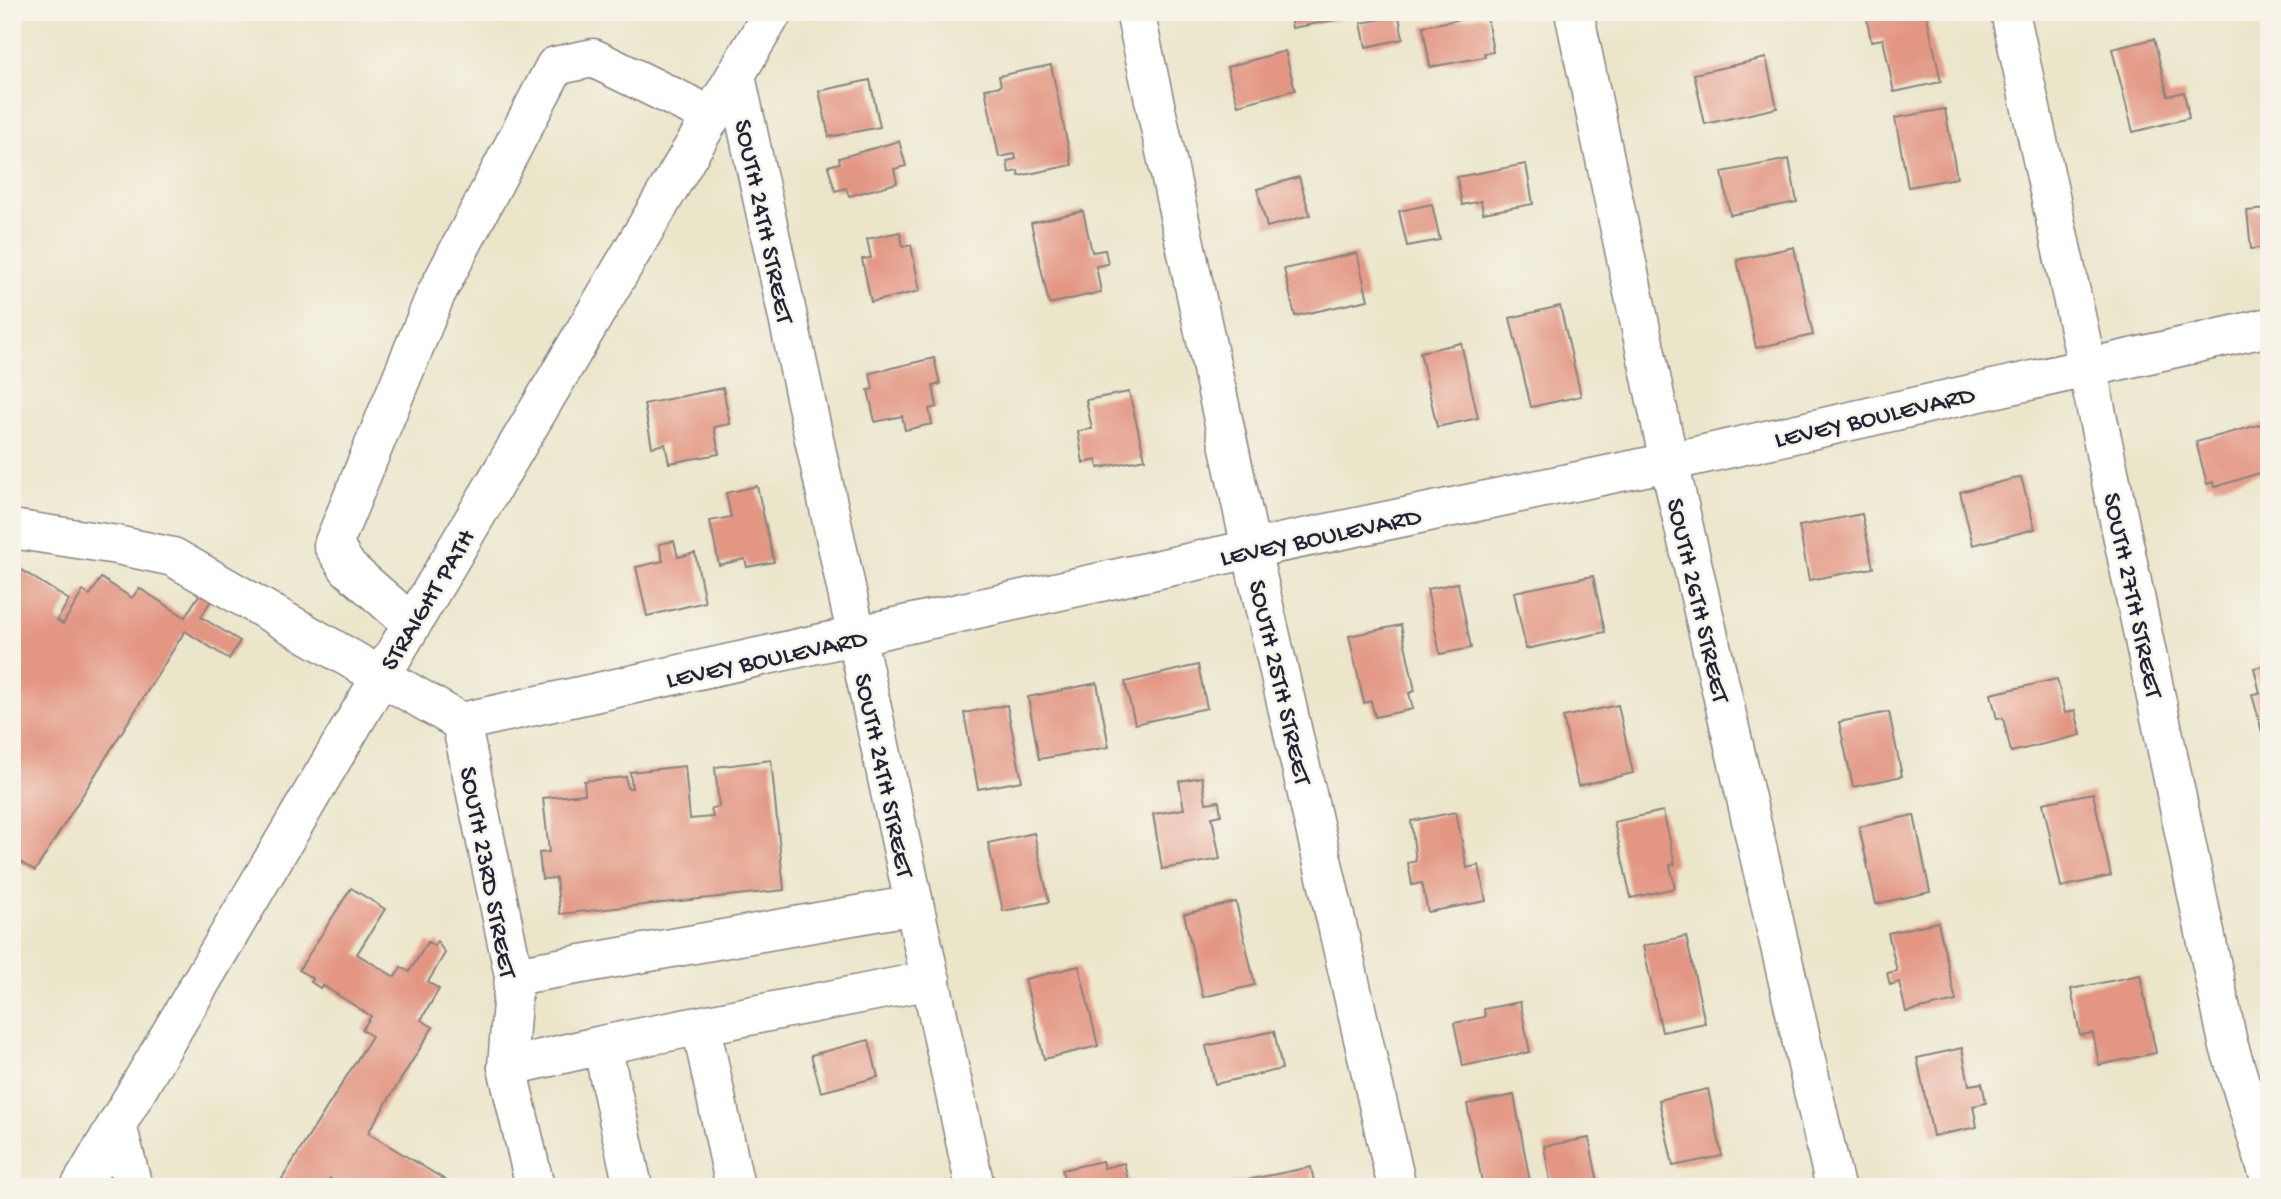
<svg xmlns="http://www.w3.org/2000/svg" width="2281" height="1199" font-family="'Gochi Hand',sans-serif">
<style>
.building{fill:#e39783}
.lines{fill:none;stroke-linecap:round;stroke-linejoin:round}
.minor-casing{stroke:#868482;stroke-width:41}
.major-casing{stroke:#868482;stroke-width:41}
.minor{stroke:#fff;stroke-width:38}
.major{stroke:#fff;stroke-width:38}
.labels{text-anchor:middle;stroke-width:5;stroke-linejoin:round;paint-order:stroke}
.street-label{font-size:26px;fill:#22223b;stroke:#f7f3e8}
</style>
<rect width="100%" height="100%" fill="#f7f3e8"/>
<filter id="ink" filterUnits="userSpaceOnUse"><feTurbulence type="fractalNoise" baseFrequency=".0143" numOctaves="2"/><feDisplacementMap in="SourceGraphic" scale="14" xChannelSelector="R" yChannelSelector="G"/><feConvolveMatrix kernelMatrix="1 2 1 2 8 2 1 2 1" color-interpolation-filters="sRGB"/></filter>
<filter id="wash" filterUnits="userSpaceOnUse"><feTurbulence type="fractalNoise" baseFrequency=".00686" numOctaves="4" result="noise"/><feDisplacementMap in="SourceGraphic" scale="28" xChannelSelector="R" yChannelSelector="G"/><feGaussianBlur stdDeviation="1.57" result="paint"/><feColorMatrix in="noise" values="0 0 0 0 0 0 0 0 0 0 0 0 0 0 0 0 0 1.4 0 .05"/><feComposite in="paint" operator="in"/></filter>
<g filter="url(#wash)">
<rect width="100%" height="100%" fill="#ebe6ca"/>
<g id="blocks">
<g class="building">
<polygon points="1289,12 1340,12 1341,19 1292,28"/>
<polygon points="1899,12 1926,12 1941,82 1894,92 1883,39 1871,41 1867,19"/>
<polygon points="1399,16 1403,39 1366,47 1361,23"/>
<polygon points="1479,16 1487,17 1493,52 1484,53 1485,57 1430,67 1423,26"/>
<polygon points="2154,39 2168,96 2184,92 2189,118 2133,132 2112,49"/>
<polygon points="1285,51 1295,90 1238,105 1227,67"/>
<polygon points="1766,58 1777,108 1705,124 1694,74"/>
<polygon points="1051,65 1072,165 1019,176 1018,171 1009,173 1007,161 1016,159 1015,154 999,157 985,89 1001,86 999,76"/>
<polygon points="870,80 880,127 829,137 819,91"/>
<polygon points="1945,109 1957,178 1908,187 1895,118"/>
<polygon points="899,141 906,166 894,169 897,183 849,196 846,188 835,191 828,166 840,163 839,158"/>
<polygon points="1789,159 1797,202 1730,215 1722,172"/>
<polygon points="1526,164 1533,204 1483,213 1481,201 1462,205 1457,177"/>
<polygon points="1299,177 1310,215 1267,227 1257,189"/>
<polygon points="1432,204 1440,240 1407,246 1399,211"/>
<polygon points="2269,209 2269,247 2251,249 2247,211"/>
<polygon points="1083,211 1092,252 1105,250 1108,264 1096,266 1101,292 1049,304 1031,223"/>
<polygon points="900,232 903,247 911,245 920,291 871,302 862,259 871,258 867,239"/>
<polygon points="1794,247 1813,335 1756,348 1737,260"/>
<polygon points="1357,253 1368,300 1295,316 1284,269"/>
<polygon points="1560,306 1581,396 1531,407 1510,318"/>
<polygon points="1461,343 1478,418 1437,427 1420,352"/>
<polygon points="934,358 940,384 933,386 937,407 929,409 932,424 905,430 902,416 875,422 868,390 873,389 870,373"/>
<polygon points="723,388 730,424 714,427 719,454 669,463 665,444 652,447 644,404"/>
<polygon points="1129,392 1145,459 1098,468 1097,460 1083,463 1078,431 1092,429 1086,400"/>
<polygon points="2269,422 2269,470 2215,487 2213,482 2207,484 2196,442"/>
<polygon points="2021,477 2035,529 1973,545 1960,492"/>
<polygon points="757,486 774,562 747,567 745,559 719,565 710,521 731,517 726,493"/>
<polygon points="1862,514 1873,568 1809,580 1799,526"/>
<polygon points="674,541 678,557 695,553 705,602 647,616 636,567 663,561 659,544"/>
<polygon points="12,564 69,600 57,620 63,624 83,591 90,595 101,578 132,598 139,588 185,617 204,587 215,594 201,617 240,641 229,659 185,631 35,871 12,857"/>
<polygon points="1593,576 1605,632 1526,649 1514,592"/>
<polygon points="1458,583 1471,648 1440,654 1427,589"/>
<polygon points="1401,625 1415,691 1409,693 1413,709 1375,717 1371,701 1364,703 1349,636"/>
<polygon points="1198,665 1207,708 1135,724 1125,682"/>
<polygon points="2269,665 2269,730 2262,732 2252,694 2260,693 2254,668"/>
<polygon points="2057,679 2065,713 2075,710 2081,735 2011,752 2003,718 1997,719 1991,694"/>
<polygon points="1097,683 1109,747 1039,759 1028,697"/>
<polygon points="1007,705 1022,781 978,789 964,713"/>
<polygon points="1618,705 1633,773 1578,786 1563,717"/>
<polygon points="1889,712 1902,776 1853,787 1839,722"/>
<polygon points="771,760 784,890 560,914 556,878 542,879 539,853 549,852 543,798 585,794 584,781 626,777 627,788 632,788 630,772 685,766 690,819 713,817 711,808 719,807 715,767"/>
<polygon points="1202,777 1206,803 1219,801 1221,815 1212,817 1220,859 1162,869 1153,814 1184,809 1179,781"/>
<polygon points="2093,793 2111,876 2061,887 2043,803"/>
<polygon points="1663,811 1675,864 1670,865 1675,888 1631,898 1614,822"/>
<polygon points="1456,812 1467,868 1479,865 1486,901 1428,912 1422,883 1412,885 1408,863 1416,861 1411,821"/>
<polygon points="1914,815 1930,892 1876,904 1859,827"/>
<polygon points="1034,833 1049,902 1003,911 988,843"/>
<polygon points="351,888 385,909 357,954 395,977 401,967 409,972 428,942 434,946 437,941 445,953 428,982 439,989 421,1020 433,1027 368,1133 447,1181 443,1187 344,1187 330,1178 324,1187 288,1187 280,1182 372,1036 362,1030 371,1016 322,985 320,988 311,982 313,979 299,970"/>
<polygon points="1236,902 1255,985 1203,997 1184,914"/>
<polygon points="1938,922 1956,1001 1906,1012 1899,982 1890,985 1887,973 1897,971 1888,933"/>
<polygon points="1686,936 1705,1023 1662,1032 1643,946"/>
<polygon points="1079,966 1098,1046 1044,1059 1025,979"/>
<polygon points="2140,975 2156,1053 2099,1065 2093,1033 2080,1035 2071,989"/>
<polygon points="1520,1002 1530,1052 1463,1066 1454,1023 1485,1017 1484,1009"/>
<polygon points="1274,1031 1282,1069 1215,1084 1206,1046"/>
<polygon points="869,1040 878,1077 821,1092 811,1055"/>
<polygon points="1962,1048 1969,1085 1982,1083 1986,1103 1973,1106 1977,1127 1933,1136 1917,1058"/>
<polygon points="1708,1089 1722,1156 1673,1166 1659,1100"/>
<polygon points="1514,1095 1531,1187 1483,1187 1467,1104"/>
<polygon points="1589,1138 1599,1187 1551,1187 1544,1146"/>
<polygon points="1102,1161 1104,1168 1124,1163 1130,1187 1066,1187 1062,1170"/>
<polygon points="1311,1167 1315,1187 1228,1187 1227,1184"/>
</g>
</g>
</g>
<g filter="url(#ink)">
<use href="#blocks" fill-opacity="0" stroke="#868482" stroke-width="2"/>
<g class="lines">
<g class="minor-casing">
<g id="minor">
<polyline points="1135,12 1251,549 1397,1187"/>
<polyline points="1574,12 1669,462 1835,1187"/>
<polyline points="2010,12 2087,366 2228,1043 2269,1176"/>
<polyline points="736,76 975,1187"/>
<polyline points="12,529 117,545 173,557 461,722 1251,549 1669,462 2269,327"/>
<polyline points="411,623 348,568 333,545 436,294 555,66 593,58 712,116"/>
<polyline points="461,722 514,976 507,1067 535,1187"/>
<polyline points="514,976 914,905"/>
<polyline points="701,1026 735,1187"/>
<polyline points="602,1045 633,1187"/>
<polyline points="507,1067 602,1045 931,980"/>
<polyline points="117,1125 133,1187"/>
</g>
</g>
<g class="major-casing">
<polyline id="major" points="80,1187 773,12"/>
</g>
<use href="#minor" class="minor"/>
<use href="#major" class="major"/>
</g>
</g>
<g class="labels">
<g class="street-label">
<text transform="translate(766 221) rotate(78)" y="9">SOUTH 24TH STREET</text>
<text transform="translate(1874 415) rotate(-13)" y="9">LEVEY BOULEVARD</text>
<text transform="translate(1320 535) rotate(-12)" y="9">LEVEY BOULEVARD</text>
<text transform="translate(2135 595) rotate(78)" y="9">SOUTH 27TH STREET</text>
<text transform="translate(426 599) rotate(-59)" y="9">STRAIGHT PATH</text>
<text transform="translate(1700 600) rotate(77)" y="9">SOUTH 26TH STREET</text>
<text transform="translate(766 657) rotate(-12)" y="9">LEVEY BOULEVARD</text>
<text transform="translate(1282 682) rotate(77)" y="9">SOUTH 25TH STREET</text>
<text transform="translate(886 775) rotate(78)" y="9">SOUTH 24TH STREET</text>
<text transform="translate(490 872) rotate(79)" y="9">SOUTH 23RD STREET</text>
</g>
</g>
<rect width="2281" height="1199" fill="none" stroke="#f7f3e8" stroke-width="42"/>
</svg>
